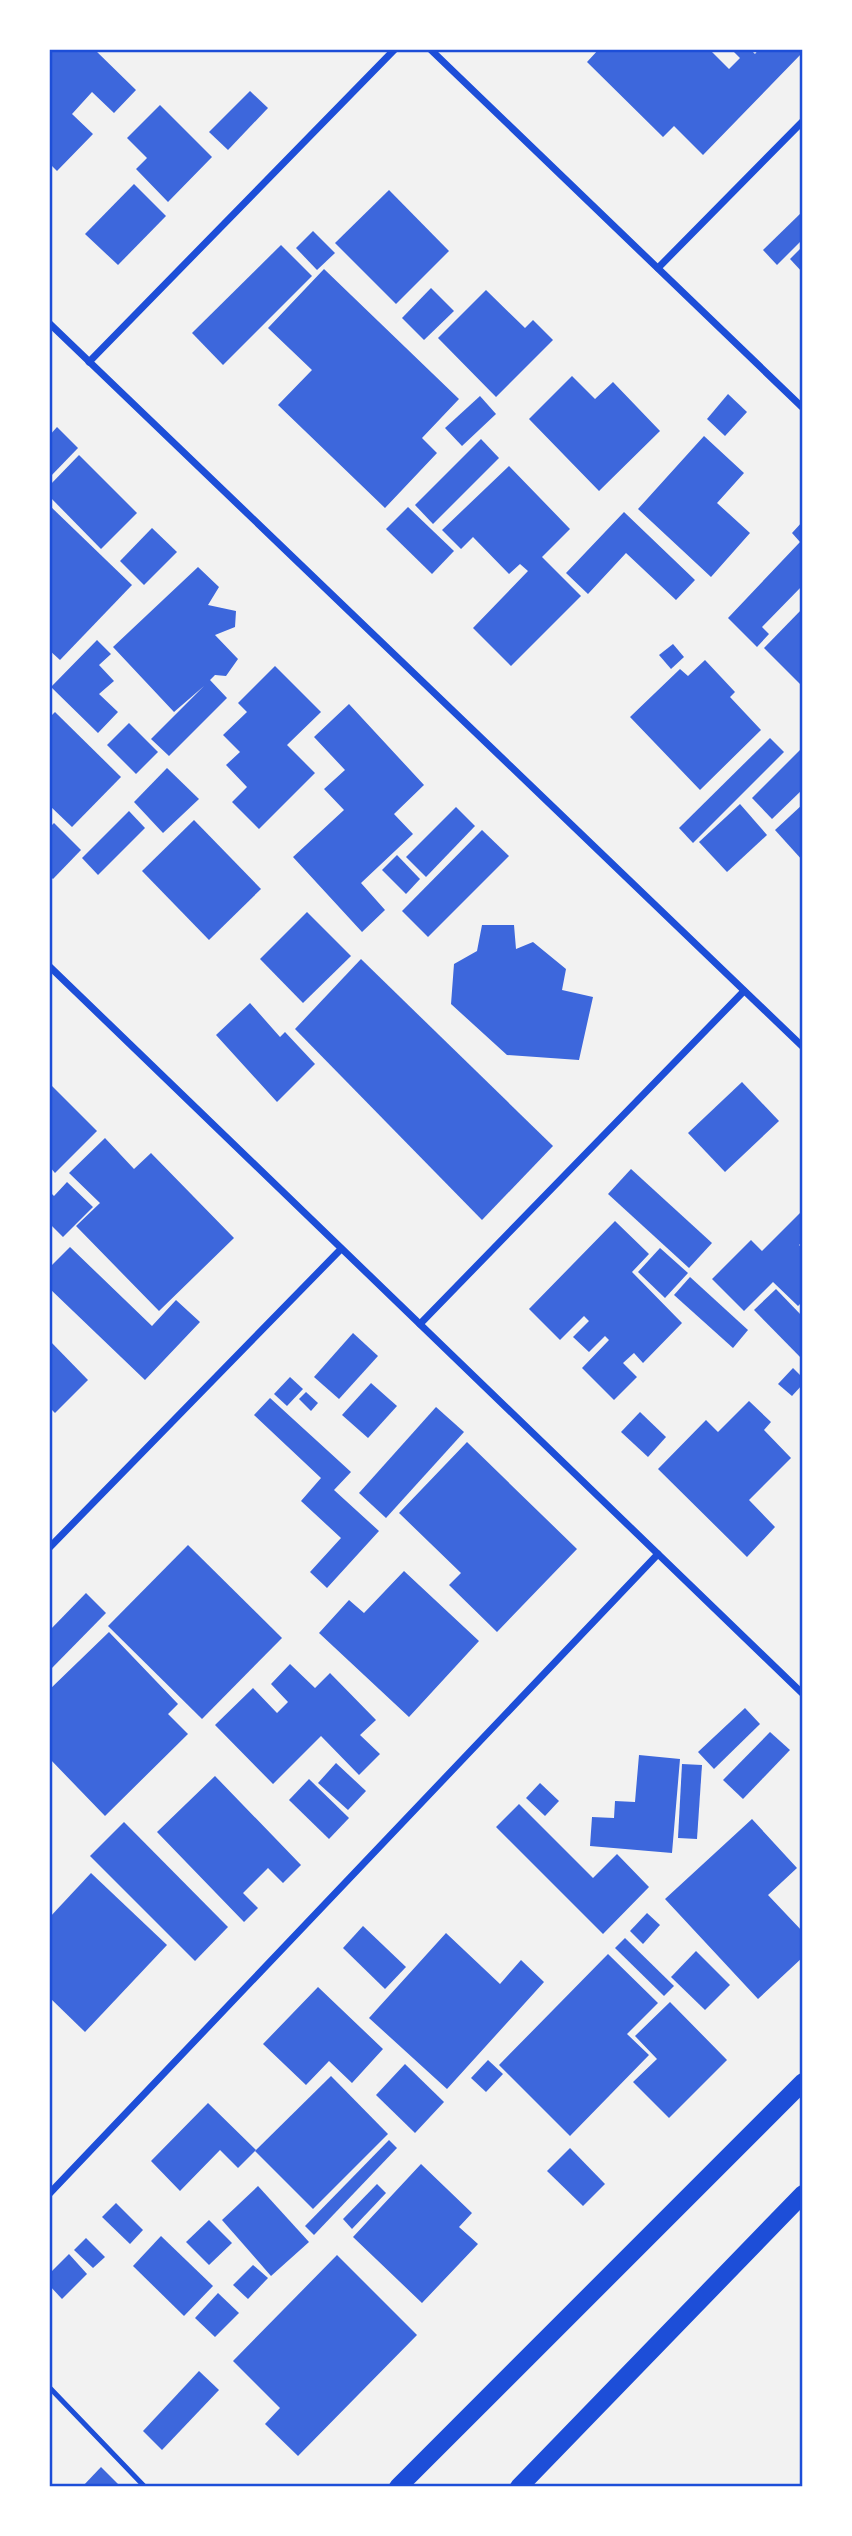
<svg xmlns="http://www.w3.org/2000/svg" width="852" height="2536" font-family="'Nunito Sans',sans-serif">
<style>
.building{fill:#3d67dc}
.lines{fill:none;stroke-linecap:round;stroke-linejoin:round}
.service{stroke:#1d4ed8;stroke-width:5}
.minor{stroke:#1d4ed8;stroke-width:7}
.primary{stroke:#1d4ed8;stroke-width:18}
.neatline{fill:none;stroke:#1d4ed8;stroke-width:2.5}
</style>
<rect width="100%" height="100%" fill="#f2f2f2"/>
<g class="building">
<polygon points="49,49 94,49 136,90 114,113 92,92 72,114 93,134 57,171 49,163"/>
<polygon points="599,49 709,49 729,69 740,58 731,49 750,49 755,54 759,49 803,49 803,52 703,155 674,126 663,137 587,62"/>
<polygon points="250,91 268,108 228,150 209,132"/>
<polygon points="160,105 212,157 168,202 136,169 147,158 127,138"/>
<polygon points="134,184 166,216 118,265 85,234"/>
<polygon points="389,190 449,251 396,304 335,243"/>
<polygon points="803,211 803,239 777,265 763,250"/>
<polygon points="313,231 335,253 317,270 296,248"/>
<polygon points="281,245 312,276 223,365 192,333"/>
<polygon points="803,246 803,273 790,259"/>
<polygon points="324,269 459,399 422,438 437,453 385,508 278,405 312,370 268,328"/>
<polygon points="431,288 454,311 424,340 402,318"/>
<polygon points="486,290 525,328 533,320 553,340 496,397 438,338"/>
<polygon points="572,376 595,399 613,382 660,431 599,491 529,419"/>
<polygon points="728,394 747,412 725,436 707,419"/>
<polygon points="480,396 496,414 462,446 445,428"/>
<polygon points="57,427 78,448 49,478 49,436"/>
<polygon points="704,436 744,473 717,503 750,533 711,577 638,509"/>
<polygon points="481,439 499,458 433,524 415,505"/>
<polygon points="79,455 137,513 101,549 49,496 49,486"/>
<polygon points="509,466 570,529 542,557 581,596 511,666 473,628 528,571 520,564 509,574 473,537 461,549 442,530"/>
<polygon points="49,505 132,585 60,660 49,650"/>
<polygon points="408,507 454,551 432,574 386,529"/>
<polygon points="624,512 695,580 676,600 626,553 588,594 566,573"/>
<polygon points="803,521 803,585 762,627 769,634 757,647 728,618 800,542 792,533"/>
<polygon points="152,528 177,552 144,585 120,561"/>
<polygon points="198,567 219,587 208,605 236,611 235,627 215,635 238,659 226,676 215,675 210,680 227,698 169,756 151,739 204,686 174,712 113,647"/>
<polygon points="803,608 803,687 764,648"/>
<polygon points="97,640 111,654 99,665 114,681 99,694 118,712 98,733 51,687"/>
<polygon points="673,644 684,657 671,669 659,655"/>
<polygon points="705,660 735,692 730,697 761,730 700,790 630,717 680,669 688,676"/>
<polygon points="275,666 321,712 287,745 315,773 259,829 232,802 247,787 226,765 240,752 223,735 247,712 238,703"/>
<polygon points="349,704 424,785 394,814 413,834 361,883 385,910 362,932 293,857 344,810 324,789 345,770 314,737"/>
<polygon points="55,712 121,777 72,827 49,805 49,718"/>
<polygon points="129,723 158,752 136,774 107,745"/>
<polygon points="770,738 784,752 693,843 679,828"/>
<polygon points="803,747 803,789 772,819 752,798"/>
<polygon points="167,768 199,799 163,833 134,802"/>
<polygon points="740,804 767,835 727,872 699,842"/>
<polygon points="803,804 803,861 775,830"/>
<polygon points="456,807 475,826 426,877 406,857"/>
<polygon points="129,811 145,828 98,875 82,858"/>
<polygon points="194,820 261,889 209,940 142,871"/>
<polygon points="54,823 81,850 53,879 49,876 49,828"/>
<polygon points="482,830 509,856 428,937 402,911"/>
<polygon points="397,855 420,879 406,894 382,870"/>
<polygon points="307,912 351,956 303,1003 260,959"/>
<polygon points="482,925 514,925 516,949 533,942 566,969 562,990 593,997 579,1060 507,1055 451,1004 454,964 477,951"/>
<polygon points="361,959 553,1146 482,1220 295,1029"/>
<polygon points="250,1003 280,1037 285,1032 315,1064 277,1102 216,1035"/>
<polygon points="742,1082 779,1121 725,1172 688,1133"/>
<polygon points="49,1083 97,1131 55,1173 49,1166"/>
<polygon points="105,1138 134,1169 151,1153 234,1238 159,1311 76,1226 100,1203 69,1173"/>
<polygon points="631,1169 712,1243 689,1268 608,1194"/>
<polygon points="67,1182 93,1207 63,1237 49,1223 49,1191 54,1196"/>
<polygon points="803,1210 803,1241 799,1245 803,1249 803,1301 798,1306 773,1282 744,1311 712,1279 751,1240 762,1251"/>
<polygon points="615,1221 649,1254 632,1272 682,1323 643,1363 634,1353 623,1363 637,1377 614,1400 582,1368 609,1340 605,1336 589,1352 573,1337 589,1321 584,1316 560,1340 529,1309"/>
<polygon points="70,1247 152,1326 176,1300 200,1322 145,1380 49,1288 49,1268"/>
<polygon points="660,1248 688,1273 665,1298 638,1272"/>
<polygon points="690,1277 748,1330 733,1348 674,1295"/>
<polygon points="776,1289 803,1317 803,1360 754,1310"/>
<polygon points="353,1333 378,1356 339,1399 314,1377"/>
<polygon points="49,1340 88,1380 55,1413 49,1407"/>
<polygon points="793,1368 803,1378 803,1384 792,1396 778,1384"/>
<polygon points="290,1377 303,1389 287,1406 274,1394"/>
<polygon points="371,1383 397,1406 368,1438 342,1415"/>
<polygon points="306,1392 318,1403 311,1411 299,1399"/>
<polygon points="270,1398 351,1472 334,1490 379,1531 327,1588 310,1572 341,1538 301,1501 321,1478 254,1415"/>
<polygon points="749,1401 771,1422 764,1430 791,1458 749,1500 775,1527 747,1557 658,1469 706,1420 718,1432"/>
<polygon points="436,1407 464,1432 386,1518 359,1493"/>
<polygon points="640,1412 666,1437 648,1457 621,1432"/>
<polygon points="467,1442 577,1549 497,1632 449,1585 461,1573 399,1513"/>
<polygon points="188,1545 282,1638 202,1719 108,1626"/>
<polygon points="404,1571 479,1641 409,1717 319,1633 349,1600 364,1613"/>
<polygon points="86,1593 106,1613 49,1671 49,1631"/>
<polygon points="109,1632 178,1704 168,1714 188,1734 105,1816 49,1758 49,1690"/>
<polygon points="290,1664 315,1688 330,1673 376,1720 360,1735 380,1754 359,1775 321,1736 273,1784 215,1725 253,1688 277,1713 288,1702 271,1684"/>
<polygon points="745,1708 760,1724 714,1769 698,1752"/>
<polygon points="770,1732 790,1750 743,1799 723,1780"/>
<polygon points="639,1755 680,1759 672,1853 590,1846 592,1817 614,1818 615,1801 635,1802"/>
<polygon points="336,1763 366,1791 348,1810 318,1783"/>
<polygon points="682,1764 702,1765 697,1839 678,1838"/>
<polygon points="215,1776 301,1865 283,1883 268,1868 243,1893 258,1908 244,1922 157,1832"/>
<polygon points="309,1779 349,1818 329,1839 289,1800"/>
<polygon points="540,1783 559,1801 545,1816 526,1798"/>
<polygon points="519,1804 593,1878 617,1854 649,1887 603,1934 496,1827"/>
<polygon points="752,1819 797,1868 768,1895 803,1932 803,1957 758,1999 665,1899"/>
<polygon points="124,1822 228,1927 195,1961 90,1856"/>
<polygon points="91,1873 167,1945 85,2032 49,1997 49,1918"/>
<polygon points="647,1913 660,1925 643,1944 630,1931"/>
<polygon points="363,1926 406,1967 385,1989 343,1948"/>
<polygon points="446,1933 500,1984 521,1960 544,1982 447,2089 369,2018"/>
<polygon points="625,1938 674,1986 664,1996 615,1948"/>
<polygon points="696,1951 730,1985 705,2010 671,1977"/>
<polygon points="608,1954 658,2003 627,2034 649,2055 570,2136 499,2065"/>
<polygon points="318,1987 383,2049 352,2083 329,2061 306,2085 263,2044"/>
<polygon points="670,2002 727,2060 669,2118 633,2082 657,2059 635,2036"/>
<polygon points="488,2060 503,2074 486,2092 471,2078"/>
<polygon points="405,2064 444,2102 415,2133 376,2095"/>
<polygon points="331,2076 388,2134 313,2209 255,2151"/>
<polygon points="208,2103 256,2150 238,2168 220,2150 180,2191 151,2161"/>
<polygon points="389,2140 397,2148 314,2235 305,2226"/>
<polygon points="570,2148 605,2184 583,2206 547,2171"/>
<polygon points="421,2164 472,2213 459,2227 478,2244 422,2303 353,2237"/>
<polygon points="377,2184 386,2193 352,2229 343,2219"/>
<polygon points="258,2186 309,2242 271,2276 222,2220"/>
<polygon points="116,2203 143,2230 130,2244 102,2217"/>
<polygon points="209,2220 232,2243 209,2265 186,2242"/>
<polygon points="161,2236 213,2286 184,2316 133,2266"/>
<polygon points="86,2238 105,2257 93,2268 74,2250"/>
<polygon points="69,2254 87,2274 62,2299 49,2285 49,2274"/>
<polygon points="337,2255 417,2335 298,2456 265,2424 280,2408 233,2361"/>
<polygon points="253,2265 268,2278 248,2299 233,2285"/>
<polygon points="218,2293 239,2313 215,2337 195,2318"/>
<polygon points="199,2371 219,2390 162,2450 143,2431"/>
<polygon points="101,2467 121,2487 82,2487"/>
</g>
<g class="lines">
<polyline class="service" points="49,2387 145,2487"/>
<g class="minor">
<polyline points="430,49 803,408"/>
<polyline points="658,268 803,121"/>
<polyline points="49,323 803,1047"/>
<polyline points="89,362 395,49"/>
<polyline points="49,966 803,1694"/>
<polyline points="420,1324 744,991"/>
<polyline points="49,1548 341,1249"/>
<polyline points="49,2194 658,1554"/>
</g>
<g class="primary">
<polyline points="398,2487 803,2082"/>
<polyline points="519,2487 803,2194"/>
</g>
</g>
<rect width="852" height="2536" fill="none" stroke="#ffffff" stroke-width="102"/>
<rect x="51" y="51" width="750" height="2434" class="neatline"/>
</svg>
